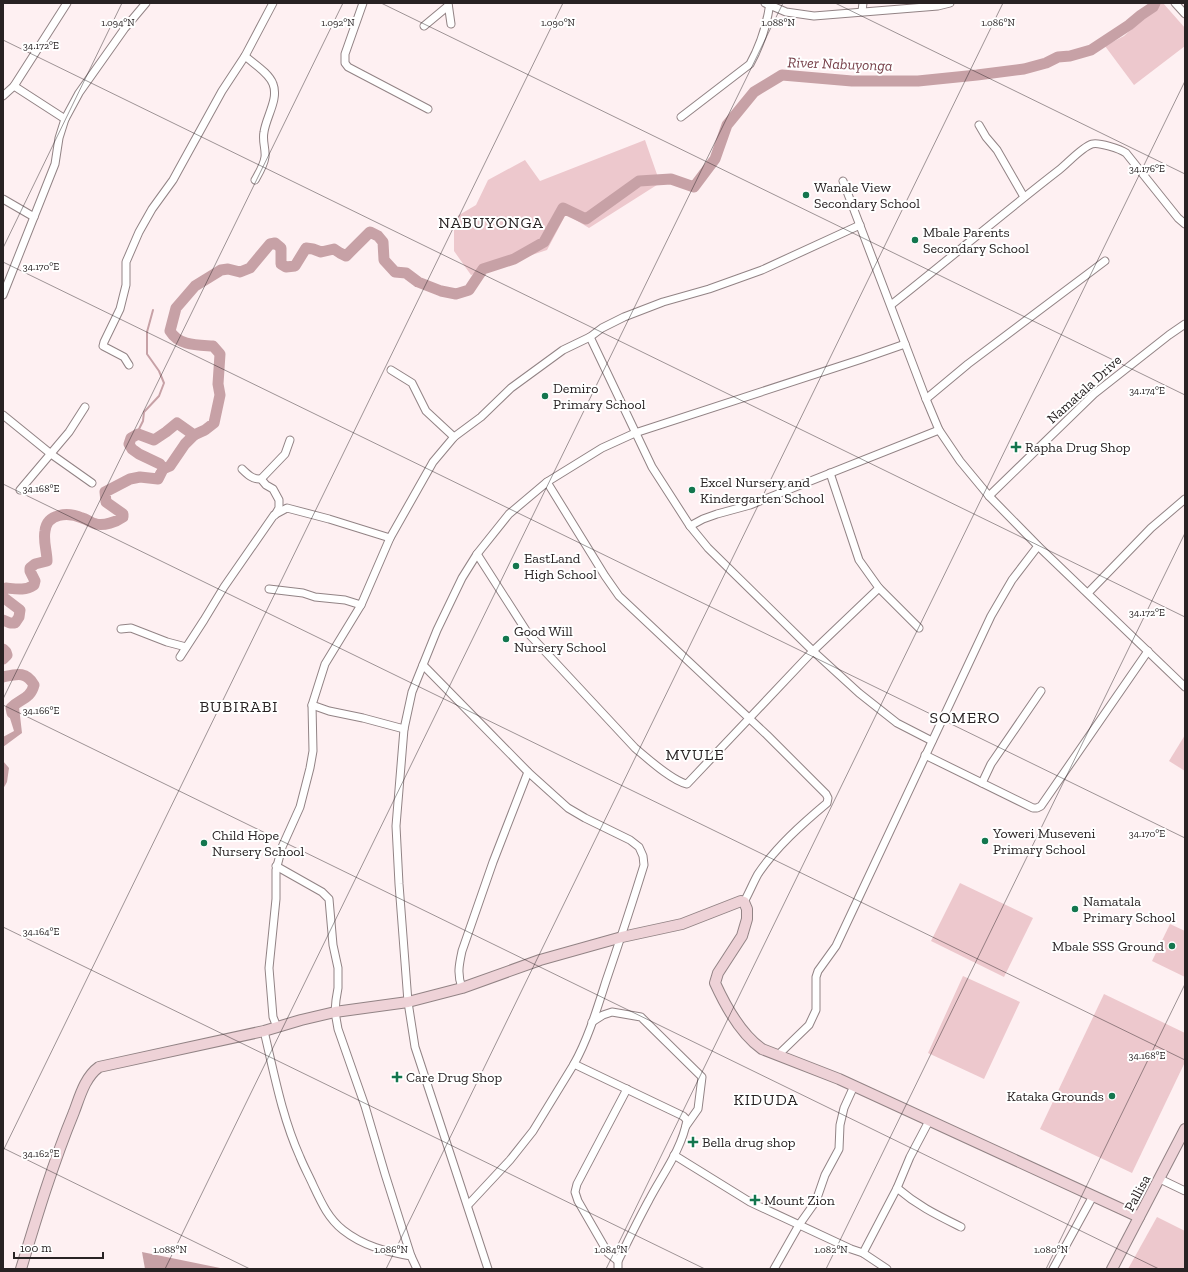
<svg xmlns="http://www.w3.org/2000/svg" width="1188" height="1272" font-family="'Zilla Slab',serif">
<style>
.green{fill:#edc8cd}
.water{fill:#c7a1a6}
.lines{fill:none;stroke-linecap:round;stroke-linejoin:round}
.stream{stroke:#c7a1a6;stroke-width:2}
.river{stroke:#c7a1a6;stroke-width:11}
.street-casing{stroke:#928385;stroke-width:9}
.secondary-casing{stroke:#928385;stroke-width:12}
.street{stroke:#fff;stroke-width:7}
.secondary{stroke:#eed2d7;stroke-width:10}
.ticks{fill:none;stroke:#282223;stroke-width:1;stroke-opacity:0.45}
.poi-dot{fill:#13764e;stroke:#fff;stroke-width:1.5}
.labels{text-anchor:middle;stroke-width:4;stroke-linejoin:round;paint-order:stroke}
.poi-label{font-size:14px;fill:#282223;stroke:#fff;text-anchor:start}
.street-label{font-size:14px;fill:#282223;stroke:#fff}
.water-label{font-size:15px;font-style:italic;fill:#78424b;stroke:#fff}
.quarter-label{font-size:16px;letter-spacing:1px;fill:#282223;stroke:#fff}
.ticks-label{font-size:10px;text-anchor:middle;fill:#282223;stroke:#fff;stroke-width:4;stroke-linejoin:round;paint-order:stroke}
</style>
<rect width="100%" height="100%" fill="#fef0f2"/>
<g class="green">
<polygon points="1161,3 1163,3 1185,28 1185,46 1134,85 1105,46 1124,36"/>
<polygon points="645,140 660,183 589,228 566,214 547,250 471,275 454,251 454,218 476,205 488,180 525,160 540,181"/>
<polygon points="1185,735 1185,771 1169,761"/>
<polygon points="960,883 1033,918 1004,977 931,941"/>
<polygon points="1170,924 1185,931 1185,977 1152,961"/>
<polygon points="963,976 1020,1002 984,1079 928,1053"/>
<polygon points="1104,994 1185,1033 1185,1062 1132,1173 1040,1129"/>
<polygon points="1157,1217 1185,1231 1185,1269 1128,1269"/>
</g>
<g class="water">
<polygon points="17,700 23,704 19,707 22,733 3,747 3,737 14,731 9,715 11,701"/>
<polygon points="3,761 9,768 7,782 3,789"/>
<polygon points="142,1252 225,1269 145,1269"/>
</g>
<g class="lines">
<polyline class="stream" points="138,434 139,429 143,421 144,412 159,396 164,383 159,371 147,354 147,332 153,310"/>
<g class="river">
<polyline points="163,469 170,466 185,444 194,435"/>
<path d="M3,591L6,588C16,589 25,591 34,585L35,581L30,571V568L35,564L47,561C47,551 43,541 45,531C47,513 68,512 82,518C87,519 91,523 96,524C104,526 116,522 123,517V514L106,502L105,492L130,479L140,477L158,479L163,469L160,464L139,454L132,449L129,444L131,438L138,434L154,440L166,432L177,423L194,435L205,430L214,423L220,395L218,384L220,354L213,346C197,345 179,346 170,331L176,308L195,286L221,270L228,269L240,272L250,268L270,244L275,243L281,248V264L286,267L295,266L306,248L313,249L321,252L334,249L340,253L346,256L370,232L378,236L383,242L384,260L395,272L406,273L418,282L441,291L456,294L469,290L483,269L514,259L544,242L563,208L586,219L639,181L671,179L694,187L715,159L727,125L754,92L782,75L852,81H918L977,75L1024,69L1046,63L1058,57L1070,56L1091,50L1129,25L1141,15L1153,7L1155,3"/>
<polyline points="3,597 20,610 19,617 15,623 10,623 3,620"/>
<polyline points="3,649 6,652 7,655 3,659"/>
<path d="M3,677C17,674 26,671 34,685C30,700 20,698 11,708L12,713"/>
</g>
<g class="street-casing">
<g id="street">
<polyline points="363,3 345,54 345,63 348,67 428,109"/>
<polyline points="448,3 451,24"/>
<polyline points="765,3 786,12 814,16 938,6 950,3"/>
<polyline points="1175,3 1185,14"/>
<polyline points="862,11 863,3"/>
<polyline points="424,26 448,6"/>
<path d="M245,56C254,64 269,73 273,84C279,99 266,117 264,132C262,141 266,149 265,157C264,165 259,173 255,180"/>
<polyline points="14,86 65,119"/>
<polyline points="3,96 14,86 67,3"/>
<path d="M681,117L750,64C760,46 767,24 770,3"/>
<polyline points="979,125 986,137 997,150 1024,197"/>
<polyline points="843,181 926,399 939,430 960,461 989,496 1038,546 1185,687"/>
<polyline points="3,199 34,217"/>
<polyline points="3,295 55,164 59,138 65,119 79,93 125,28 146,3"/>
<path d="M891,305C947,261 1002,214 1059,170C1068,163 1082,147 1092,144C1099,142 1120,149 1126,153L1178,218L1185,224"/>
<polyline points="590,337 652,467 690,526 708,548 813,651 859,693 897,723 932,741"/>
<polyline points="129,365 124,357 103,346 104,342 120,309 126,285 126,262 139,232 152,209 173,180 179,169 222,91 245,56 273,3"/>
<polyline points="391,370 412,383 426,411 454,437"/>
<polyline points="926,399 968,364 1105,261"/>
<polyline points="3,415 51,454 92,483"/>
<path d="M242,469C247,474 253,480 261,479L266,485L273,489L279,500V508L275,515"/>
<polyline points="830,473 859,560 879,588 919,628"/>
<polyline points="261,479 285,454 290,440"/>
<path d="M547,482L605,576L619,596L767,735L826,794L828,798L827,803C802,824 776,847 758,874C753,883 749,893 744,902"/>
<polyline points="20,490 69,432 85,407"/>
<polyline points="989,496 1094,394 1169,335 1185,324"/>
<polyline points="690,526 703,519 717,514 750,505 939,430"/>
<path d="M477,554L527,632L635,748C647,758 672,781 687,784L813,651L879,588"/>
<polyline points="269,589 303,593 315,597 345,600 361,605"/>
<polyline points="1088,593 1151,528 1185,499"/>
<polyline points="121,629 131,628 167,642 186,647"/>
<polyline points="180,657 204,620 224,587 274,515 287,508 329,519 390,538"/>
<path d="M423,665L528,772L568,808L585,818L630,840L639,847L643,856L644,865C632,904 619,943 606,981C597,1009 588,1039 574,1064L683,1116L687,1120C682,1149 662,1175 649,1200C638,1220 628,1241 618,1261V1269"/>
<polyline points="404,729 363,718 329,711 312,705 325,664 361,605 390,538 433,462 454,437 481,417 511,388 563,350 590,337 602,328 624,317 663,302 709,289 762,270 860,225"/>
<polyline points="925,755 1033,808 1037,808 1041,806 1148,651"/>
<polyline points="982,783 991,764 1041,691"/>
<polyline points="276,866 322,892 329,899 333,945 338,968 338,988 336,1000 335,1012 338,1029 365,1106 385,1174 411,1256"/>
<path d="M462,988C457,974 459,965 462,951L493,862L528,772"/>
<polyline points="592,1022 603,1015 612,1012 641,1017 702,1077 698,1109 686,1126"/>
<polyline points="277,1027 273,1017 269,968 276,899 276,870 282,847 300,807 310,768 313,751 312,705"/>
<path d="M264,1031C274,1073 282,1117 300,1157C304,1167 309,1176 313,1185C321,1202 328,1218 343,1230C363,1246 387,1252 411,1256L417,1269"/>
<polyline points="778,1055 809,1025 816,1010 816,977 818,971 836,946 991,616 1012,580 1038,546"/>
<polyline points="674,1155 750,1202 851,1249 863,1253 887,1269"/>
<polyline points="1160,1179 1185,1191"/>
<path d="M897,1188C918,1206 937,1215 961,1227"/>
<polyline points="468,1205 510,1160 533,1131 574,1064"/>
<polyline points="863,1253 897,1188 910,1157 929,1121"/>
<polyline points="618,1261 608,1253 578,1201 575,1192 577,1184 627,1089"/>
<polyline points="488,1269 415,1047 408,1002 399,884 396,826 404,729 412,692 437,630 462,578 477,554 509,514 547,482 602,448 635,433 862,359 905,344"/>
<polyline points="774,1269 799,1225 816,1201 825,1175 839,1149 840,1125 844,1108 854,1086"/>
<polyline points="1053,1269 1093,1196"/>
</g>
</g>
<g class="secondary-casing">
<g id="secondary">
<path d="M21,1269C37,1216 53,1163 74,1112C80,1096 85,1077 99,1067L264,1031L301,1020L335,1012L408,1002L462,988L540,960L622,937L682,924L741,901L744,902L747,909V919L742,936L718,973L715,983C725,1005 742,1035 762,1049L839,1079L1139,1217"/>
<polyline points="1112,1269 1185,1129"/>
</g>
</g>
<use href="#street" class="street"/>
<use href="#secondary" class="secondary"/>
</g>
<path class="ticks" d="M381,3L1185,395M835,3L1185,174M3,40L1185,617M3,248L122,3M3,262L1185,838M3,484L1185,1060M3,699L343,3M3,705L1159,1269M3,927L705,1269M3,1148L250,1269M3,1151L563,3M165,1269L783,3M386,1269L1003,3M606,1269L1185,81M826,1269L1185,533M1046,1269L1185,984"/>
<g class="poi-dot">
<circle cx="806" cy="195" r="4"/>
<circle cx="915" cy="240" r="4"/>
<circle cx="545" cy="396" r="4"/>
<path d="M1014 441h4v4h4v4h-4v4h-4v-4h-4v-4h4z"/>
<circle cx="692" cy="490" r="4"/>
<circle cx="516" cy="566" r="4"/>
<circle cx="506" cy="639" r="4"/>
<circle cx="985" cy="841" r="4"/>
<circle cx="204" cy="843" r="4"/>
<circle cx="1075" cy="909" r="4"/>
<circle cx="1172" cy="946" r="4"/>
<path d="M395 1071h4v4h4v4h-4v4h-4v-4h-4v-4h4z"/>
<circle cx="1112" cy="1096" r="4"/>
<path d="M691 1136h4v4h4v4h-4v4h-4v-4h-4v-4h4z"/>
<path d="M753 1194h4v4h4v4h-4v4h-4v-4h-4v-4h4z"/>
</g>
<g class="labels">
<g class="poi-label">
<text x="814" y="192">Wanale View<tspan x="814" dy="16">Secondary School</tspan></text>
<text x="923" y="237">Mbale Parents<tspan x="923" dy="16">Secondary School</tspan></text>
<text x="553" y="393">Demiro<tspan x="553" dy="16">Primary School</tspan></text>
<text x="1025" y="452">Rapha Drug Shop</text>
<text x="700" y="487">Excel Nursery and<tspan x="700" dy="16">Kindergarten School</tspan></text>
<text x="524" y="563">EastLand<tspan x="524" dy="16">High School</tspan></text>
<text x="514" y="636">Good Will<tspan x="514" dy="16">Nursery School</tspan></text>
<text x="993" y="838">Yoweri Museveni<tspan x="993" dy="16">Primary School</tspan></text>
<text x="212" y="840">Child Hope<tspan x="212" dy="16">Nursery School</tspan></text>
<text x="1083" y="906">Namatala<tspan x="1083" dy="16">Primary School</tspan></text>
<text x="1164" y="951" text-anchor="end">Mbale SSS Ground</text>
<text x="406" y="1082">Care Drug Shop</text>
<text x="1104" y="1101" text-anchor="end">Kataka Grounds</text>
<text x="702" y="1147">Bella drug shop</text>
<text x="764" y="1205">Mount Zion</text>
</g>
<g class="street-label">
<text transform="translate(1084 389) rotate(-42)" y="5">Namatala Drive</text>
<text transform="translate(1137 1193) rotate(-62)" y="5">Pallisa</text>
</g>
<g class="water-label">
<text transform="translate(840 64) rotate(2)" y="5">River Nabuyonga</text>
</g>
<g class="quarter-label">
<text x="491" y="228">NABUYONGA</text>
<text x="239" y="712">BUBIRABI</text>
<text x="965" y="723">SOMERO</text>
<text x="695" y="760">MVULE</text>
<text x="766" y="1105">KIDUDA</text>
</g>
</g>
<g class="ticks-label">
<text x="118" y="26">1.094°N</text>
<text x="338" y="26">1.092°N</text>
<text x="558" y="26">1.090°N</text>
<text x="778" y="26">1.088°N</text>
<text x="998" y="26">1.086°N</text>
<text x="41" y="49">34.172°E</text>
<text x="1147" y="172">34.176°E</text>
<text x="41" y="270">34.170°E</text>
<text x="1147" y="394">34.174°E</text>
<text x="41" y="492">34.168°E</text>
<text x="1147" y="616">34.172°E</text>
<text x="41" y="714">34.166°E</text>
<text x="1147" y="837">34.170°E</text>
<text x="41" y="935">34.164°E</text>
<text x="1147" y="1059">34.168°E</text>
<text x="41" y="1157">34.162°E</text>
<text x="170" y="1253">1.088°N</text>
<text x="391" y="1253">1.086°N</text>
<text x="611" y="1253">1.084°N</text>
<text x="831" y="1253">1.082°N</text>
<text x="1051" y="1253">1.080°N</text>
</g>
<rect width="1188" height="1272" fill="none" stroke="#282223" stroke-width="8"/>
<path d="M14 1252v6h89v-6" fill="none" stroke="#282223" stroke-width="2"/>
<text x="20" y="1252" font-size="12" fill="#282223" stroke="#ffffff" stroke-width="3" paint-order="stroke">100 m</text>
</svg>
